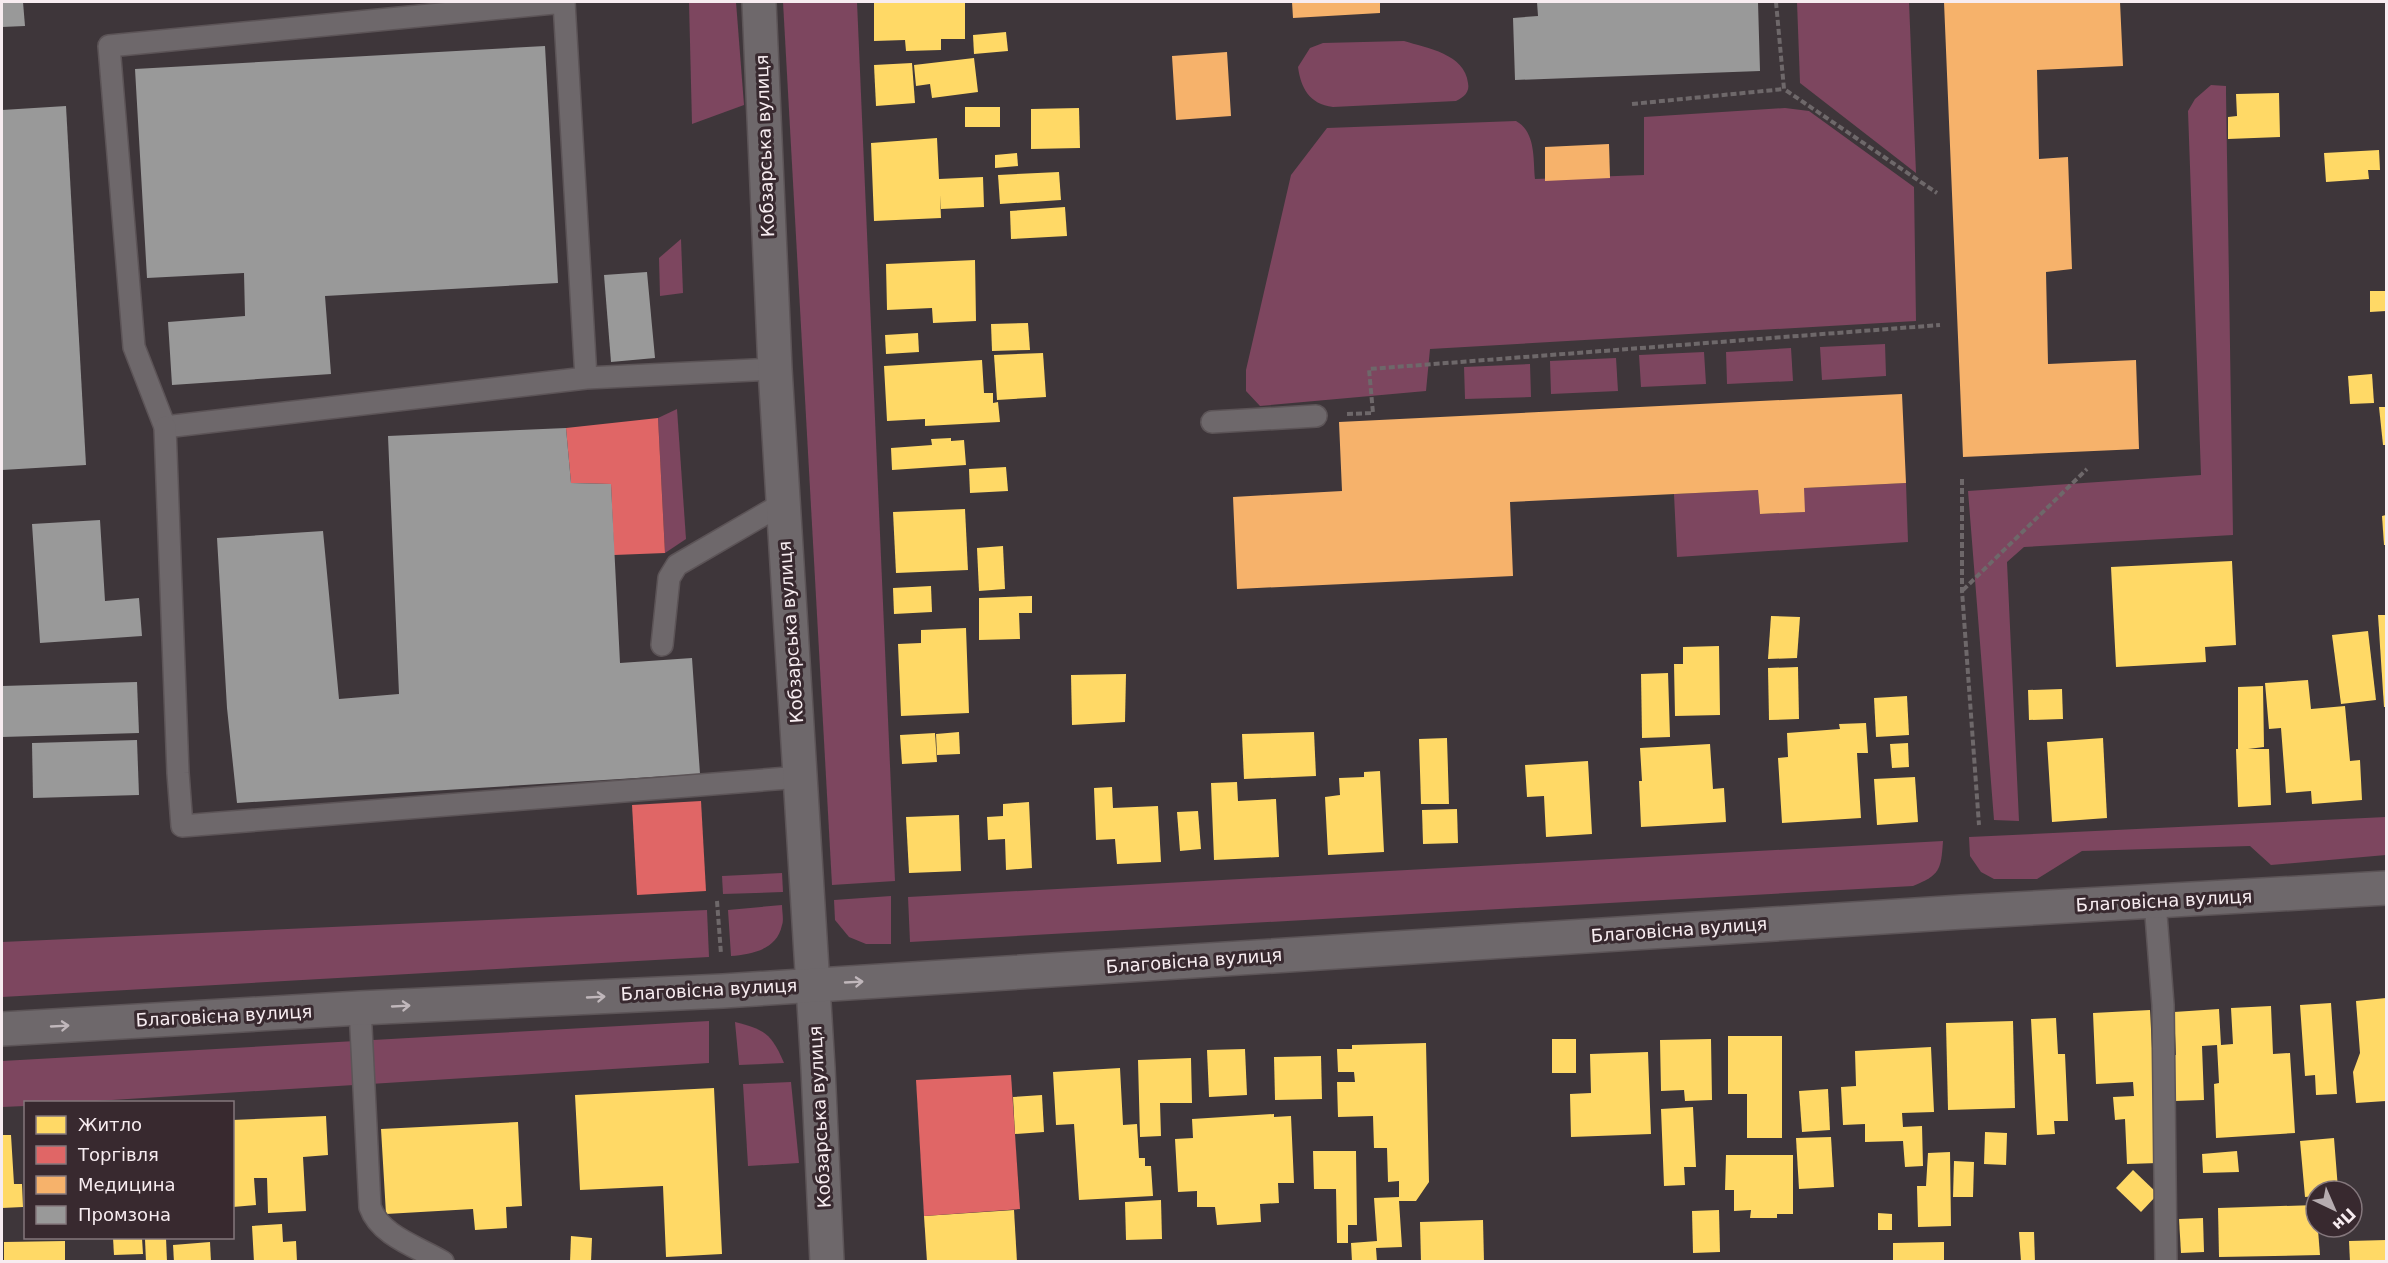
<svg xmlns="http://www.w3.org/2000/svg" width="2388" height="1263" font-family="'DejaVu Sans',sans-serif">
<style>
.green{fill:#7d465f}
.homes{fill:#ffd966}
.shops{fill:#e06666}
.health{fill:#f6b26b}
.industry{fill:#999}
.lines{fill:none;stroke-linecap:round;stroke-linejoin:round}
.service-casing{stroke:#5c5457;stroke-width:24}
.minor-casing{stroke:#5c5457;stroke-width:36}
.secondary-casing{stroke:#5c5457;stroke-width:36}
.path{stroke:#6e686a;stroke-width:4;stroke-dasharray:6 3;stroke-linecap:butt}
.service{stroke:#6e686b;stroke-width:21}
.minor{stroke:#6e686b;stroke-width:33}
.secondary{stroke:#6e686b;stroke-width:33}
.oneway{stroke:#c0b7bb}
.labels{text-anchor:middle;stroke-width:6;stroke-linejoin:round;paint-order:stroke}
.street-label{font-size:18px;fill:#f7ecf0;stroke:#38292f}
</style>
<rect width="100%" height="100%" fill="#3e363a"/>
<g class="green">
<polygon points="689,2 736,2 744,105 692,124"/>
<polygon points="783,2 857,2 895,881 832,885"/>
<polygon points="1797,2 1909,2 1916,173 1800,83"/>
<path d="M1404,41C1427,48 1465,54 1468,83C1470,92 1464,97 1456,101L1333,107C1309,104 1301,88 1298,67L1310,48L1323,43Z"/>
<polygon points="2211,85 2226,86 2226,93 2233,535 2024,547 2007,562 2019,821 1994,820 1968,491 2201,475 2188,111 2195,99"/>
<path d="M1785,108L1809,111L1914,187L1916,321L1430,349L1426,391L1260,406L1246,391V370L1291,175L1327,128L1516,121C1536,132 1533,159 1535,179L1644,175V117Z"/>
<polygon points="681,239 683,293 660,296 659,258"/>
<polygon points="1885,344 1886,376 1822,380 1820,347"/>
<polygon points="1791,348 1793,381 1727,384 1726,352"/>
<polygon points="1704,352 1706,384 1641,387 1639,355"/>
<polygon points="1616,358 1618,391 1551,394 1550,361"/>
<polygon points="1530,364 1531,397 1465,399 1464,367"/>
<polygon points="677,409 686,539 665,553 658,418"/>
<polygon points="1906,483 1908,542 1677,557 1674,494 1758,490 1760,514 1804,512 1804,488"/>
<polygon points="2386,817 2386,855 2271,865 2250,846 2082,851 2037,879 1994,879 1981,872 1970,856 1969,837"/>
<path d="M1943,841C1941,870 1940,875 1913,886L910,942L908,897Z"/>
<polygon points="782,873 783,892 723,894 722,876"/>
<polygon points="891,896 891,944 866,944 849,937 835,920 834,900"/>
<path d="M782,905C782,911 784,920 782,925C777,950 752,954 731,956L728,910Z"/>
<polygon points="707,910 709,957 2,997 2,942"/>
<polygon points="709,1021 709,1063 80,1102 26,1102 25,1106 2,1107 2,1061"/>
<path d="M735,1022C765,1030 771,1033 784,1063L739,1065Z"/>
<polygon points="791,1082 799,1163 748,1166 743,1084"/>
</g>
<g class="homes">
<polygon points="874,2 965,2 965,39 941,39 941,50 906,51 905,40 874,41"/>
<polygon points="1006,32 1008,51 974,54 973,35"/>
<polygon points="974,58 978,92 932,98 930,84 916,86 914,65"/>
<polygon points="912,63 915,103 876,106 874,65"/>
<polygon points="2279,93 2280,137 2228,139 2228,117 2237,116 2236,94"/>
<rect x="965" y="107" width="35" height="20"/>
<polygon points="1079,108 1080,148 1031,149 1031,109"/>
<polygon points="937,138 939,179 983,177 984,207 941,209 940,195 941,218 874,221 871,143"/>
<polygon points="2379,150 2380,170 2368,170 2369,179 2326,182 2324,153"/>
<polygon points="1017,153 1018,166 995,168 995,155"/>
<polygon points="1059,172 1061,200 1000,204 998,175"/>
<polygon points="1065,207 1067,236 1011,239 1010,211"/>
<polygon points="975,260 976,321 933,323 932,308 887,310 886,264"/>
<polygon points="2370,291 2386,291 2386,311 2370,312"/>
<polygon points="1028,323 1030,350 992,351 991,324"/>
<polygon points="918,333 919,352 886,354 885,335"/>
<polygon points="1043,353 1046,397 997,400 994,355"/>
<polygon points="982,360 984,393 993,393 993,403 998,402 1000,422 925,426 925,419 887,421 884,366"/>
<polygon points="2372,374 2374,403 2350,404 2348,376"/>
<polygon points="2379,407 2386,407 2386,445 2383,445"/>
<polygon points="951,438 951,441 964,440 966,465 892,470 891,448 932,445 931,439"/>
<polygon points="1006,467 1008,491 970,493 969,469"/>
<polygon points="965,509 968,570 896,573 893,512"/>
<polygon points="2386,515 2386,545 2384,545 2382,516"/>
<polygon points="1003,546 1005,589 979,591 977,548"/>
<polygon points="2232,561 2236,645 2205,647 2206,662 2116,667 2111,567"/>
<polygon points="931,586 932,612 894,614 893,588"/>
<polygon points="1032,596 1032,613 1019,613 1020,639 979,640 979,598"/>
<polygon points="2378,615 2386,615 2386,707 2384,707"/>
<polygon points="1771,616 1800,617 1797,658 1768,659"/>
<polygon points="966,628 969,713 901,716 898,644 921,643 921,630"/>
<polygon points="2368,631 2376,700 2341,704 2332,635"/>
<polygon points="1719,646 1720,715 1675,716 1674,664 1683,664 1683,647"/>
<polygon points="1798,667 1799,719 1769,720 1768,668"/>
<polygon points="1668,673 1670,737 1642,738 1641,674"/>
<polygon points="1126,674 1125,722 1072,725 1071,675"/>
<polygon points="2308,680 2311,709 2345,706 2350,761 2360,760 2362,800 2312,804 2311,791 2286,793 2281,728 2269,729 2265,683"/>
<polygon points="2263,686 2264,747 2248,749 2269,749 2271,805 2238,807 2236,749 2238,749 2238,687"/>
<polygon points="2062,689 2063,719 2029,720 2028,690"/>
<polygon points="1907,696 1909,735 1876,737 1874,698"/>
<polygon points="1866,723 1868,753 1857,753 1861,818 1782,823 1778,758 1788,757 1787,733 1840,729 1839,724"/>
<polygon points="959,732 960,754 937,755 936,734"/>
<polygon points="1314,732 1316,776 1244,779 1242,734"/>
<polygon points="935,733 937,762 902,764 900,735"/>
<polygon points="1447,738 1449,804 1421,804 1419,739"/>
<polygon points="2103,738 2107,818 2052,822 2047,742"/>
<polygon points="1908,743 1909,767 1892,768 1890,744"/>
<polygon points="1710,744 1713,789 1724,788 1726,822 1641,827 1639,781 1642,781 1640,748"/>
<polygon points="1588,761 1592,834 1546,837 1544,796 1527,797 1525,765"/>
<polygon points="1380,771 1384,852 1328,855 1325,797 1340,795 1339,778 1364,777 1364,772"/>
<polygon points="1915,777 1918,822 1877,825 1874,779"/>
<polygon points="1237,782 1238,801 1276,799 1279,857 1214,860 1211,783"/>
<polygon points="1112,787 1113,808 1158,806 1161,862 1117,864 1115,839 1096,840 1094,788"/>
<polygon points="1029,802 1032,868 1006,870 1005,839 988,840 987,817 1003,816 1003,804"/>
<polygon points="1457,809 1458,843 1423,844 1422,810"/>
<polygon points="1198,811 1201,849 1180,851 1177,812"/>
<polygon points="959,815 961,871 909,873 906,817"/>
<polygon points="2386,998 2386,1101 2356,1103 2353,1072 2360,1053 2356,1001"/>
<polygon points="2331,1003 2337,1094 2316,1095 2315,1075 2305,1076 2300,1005"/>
<polygon points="2271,1006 2273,1054 2290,1053 2295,1133 2216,1138 2214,1084 2219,1083 2217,1045 2202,1046 2204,1100 2175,1101 2172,1055 2176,1055 2174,1012 2219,1009 2221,1045 2233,1044 2231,1008"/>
<polygon points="2150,1010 2158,1163 2127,1164 2125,1119 2115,1120 2113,1097 2134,1096 2133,1082 2096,1084 2093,1013"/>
<polygon points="2056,1018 2058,1054 2065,1054 2068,1121 2054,1121 2055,1134 2037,1135 2031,1019"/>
<polygon points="2013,1021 2015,1108 1948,1110 1946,1023"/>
<polygon points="1728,1036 1782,1036 1782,1138 1747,1138 1747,1094 1728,1094"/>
<rect x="1552" y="1039" width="24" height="34"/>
<polygon points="1711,1039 1712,1100 1685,1101 1684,1090 1661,1091 1660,1040"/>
<polygon points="1426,1043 1429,1182 1416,1201 1399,1201 1402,1247 1376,1248 1377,1262 1352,1262 1351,1243 1377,1241 1374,1198 1399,1197 1399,1181 1388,1182 1387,1148 1374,1148 1373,1116 1338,1117 1337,1082 1355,1082 1354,1072 1338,1072 1337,1049 1352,1049 1352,1045"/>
<polygon points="1931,1047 1934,1112 1902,1113 1903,1127 1922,1126 1923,1166 1905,1167 1903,1141 1865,1142 1865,1124 1843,1125 1841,1087 1856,1086 1855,1051"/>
<polygon points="1245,1049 1247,1095 1209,1097 1207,1050"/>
<polygon points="1648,1052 1651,1134 1571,1137 1570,1094 1591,1093 1590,1054"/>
<polygon points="1321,1056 1322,1099 1275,1100 1274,1057"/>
<polygon points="1191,1058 1192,1103 1160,1103 1161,1136 1140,1137 1138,1060"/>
<polygon points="1120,1068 1123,1125 1137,1124 1139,1158 1145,1158 1145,1166 1151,1166 1153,1196 1079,1200 1074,1124 1056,1125 1053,1072"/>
<polygon points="714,1088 722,1254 666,1257 663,1186 580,1190 575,1095"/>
<polygon points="1828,1089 1830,1130 1802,1132 1799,1091"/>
<polygon points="1042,1095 1044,1132 1015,1134 1013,1097"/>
<polygon points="1693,1107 1696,1167 1684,1167 1685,1185 1664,1186 1661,1109"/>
<polygon points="1274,1114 1274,1117 1291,1116 1294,1183 1278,1183 1279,1203 1260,1204 1261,1222 1217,1225 1215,1207 1197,1207 1197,1191 1178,1192 1175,1139 1193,1138 1192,1119"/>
<polygon points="326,1116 328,1155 303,1157 306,1211 268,1213 267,1178 254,1178 256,1205 233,1207 232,1120"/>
<polygon points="518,1122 522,1206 506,1207 507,1228 475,1230 473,1209 386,1214 381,1129"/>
<polygon points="1985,1132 2007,1133 2006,1165 1984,1164"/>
<polygon points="2,1135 11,1135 14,1184 22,1184 23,1207 2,1208"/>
<polygon points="1831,1137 1834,1187 1799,1189 1796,1138"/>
<polygon points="2334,1138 2338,1189 2316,1191 2316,1196 2305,1197 2300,1141"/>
<polygon points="1313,1151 1356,1151 1357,1225 1348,1225 1348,1243 1337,1243 1336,1189 1314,1189"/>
<polygon points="2237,1151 2239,1172 2203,1173 2202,1154"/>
<polygon points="1950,1152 1951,1226 1918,1227 1917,1186 1926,1186 1928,1153"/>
<polygon points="1726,1155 1793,1155 1793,1214 1777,1214 1777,1218 1750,1218 1751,1210 1734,1211 1734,1190 1725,1190"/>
<polygon points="1954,1161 1974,1162 1973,1197 1953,1197"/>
<polygon points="2133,1170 2158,1194 2141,1212 2116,1188"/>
<polygon points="1161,1200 1162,1239 1126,1240 1125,1202"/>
<polygon points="2316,1205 2320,1255 2219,1257 2218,1208"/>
<polygon points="1014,1210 1017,1262 927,1262 924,1216"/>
<polygon points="1719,1210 1720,1252 1693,1253 1692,1211"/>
<polygon points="1878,1213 1892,1214 1892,1230 1878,1230"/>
<polygon points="2203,1218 2204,1252 2181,1253 2179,1219"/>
<polygon points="1483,1220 1484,1262 1421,1262 1420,1222"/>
<polygon points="282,1224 283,1242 296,1241 297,1262 254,1262 252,1226"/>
<polygon points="2019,1232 2034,1232 2035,1262 2021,1262"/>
<polygon points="571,1236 592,1238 591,1262 570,1262"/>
<polygon points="113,1238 142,1238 143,1254 114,1255"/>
<polygon points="166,1238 167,1262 146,1262 145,1239"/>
<polygon points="2386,1240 2386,1262 2350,1262 2349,1241"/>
<polygon points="65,1241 65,1262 4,1262 4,1242"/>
<polygon points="210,1242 211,1262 174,1262 173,1245"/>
<polygon points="1944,1242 1944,1262 1893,1262 1893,1243"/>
</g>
<g class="shops">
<polygon points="658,418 665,553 614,555 611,484 571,483 566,428"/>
<polygon points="701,801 706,891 637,895 632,805"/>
<polygon points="1011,1075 1020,1209 924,1216 916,1080"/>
</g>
<g class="health">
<polygon points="1292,2 1380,2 1380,13 1293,18"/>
<polygon points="1944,2 2120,2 2123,66 2037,70 2039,159 2068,157 2072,269 2046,272 2048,364 2136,360 2139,449 1963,457"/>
<polygon points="1227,52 1231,116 1176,120 1172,56"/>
<polygon points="1609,144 1610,178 1545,181 1545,147"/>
<polygon points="1902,394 1906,483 1804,488 1805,512 1760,514 1758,490 1510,502 1513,576 1237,589 1233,497 1342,491 1339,422"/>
</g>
<g class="industry">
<polygon points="2,2 23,2 25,26 2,27"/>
<polygon points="1537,2 1758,2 1760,71 1515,80 1513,18 1538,16"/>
<polygon points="545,46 558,283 325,296 331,374 172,385 168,322 245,316 244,273 147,278 135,69"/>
<polygon points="66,106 86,465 2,470 2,110"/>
<polygon points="647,272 655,358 611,362 604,275"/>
<polygon points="566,428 571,483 611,484 620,663 692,658 700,774 237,803 227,708 217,538 323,531 339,699 399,694 388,436"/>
<polygon points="100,520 105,601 139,598 142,636 40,643 32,524"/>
<polygon points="137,682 139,733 2,737 2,686"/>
<polygon points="137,740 139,795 33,798 32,743"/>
</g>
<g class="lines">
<g class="service-casing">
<g id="service">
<polyline points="586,378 564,2 109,46 134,347 165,427 586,378 775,369"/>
<polyline points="1212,422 1316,416"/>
<polyline points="165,427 178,773 182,826 801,777"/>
<polyline points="662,645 669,578 677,565 782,504"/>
<polyline points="2155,902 2163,1005 2166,1262"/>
<path d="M360,1008L370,1207C380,1236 418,1247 443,1262"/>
</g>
</g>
<g class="minor-casing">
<polyline id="minor" points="759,2 775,369 818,1068 827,1262"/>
</g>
<g class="secondary-casing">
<polyline id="secondary" points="2,1029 360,1008 723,991 1962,912 2386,888"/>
</g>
<g class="path">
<polyline points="1776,2 1784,89 1937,193"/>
<polyline points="1632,104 1784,89"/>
<polyline points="1347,414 1373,413 1369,369 1940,325"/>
<polyline points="1962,479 1962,591 1979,825"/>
<polyline points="1963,590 2087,469"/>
<polyline points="717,901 721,954"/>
</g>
<use href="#service" class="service"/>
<use href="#minor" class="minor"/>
<use href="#secondary" class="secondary"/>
</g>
<defs><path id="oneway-shaft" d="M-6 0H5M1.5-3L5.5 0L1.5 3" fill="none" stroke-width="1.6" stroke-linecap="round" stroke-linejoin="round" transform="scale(1.5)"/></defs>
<g class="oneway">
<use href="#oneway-shaft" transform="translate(854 982) rotate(-3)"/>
<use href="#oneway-shaft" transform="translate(596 997) rotate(-3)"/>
<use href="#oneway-shaft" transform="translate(401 1006) rotate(-3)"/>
<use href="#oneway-shaft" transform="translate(60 1026) rotate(-3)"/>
</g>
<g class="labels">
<g class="street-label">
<text transform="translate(765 146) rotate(-92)" y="6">Кобзарська вулиця</text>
<text transform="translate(791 632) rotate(-94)" y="6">Кобзарська вулиця</text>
<text transform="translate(2164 901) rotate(-3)" y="6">Благовісна вулиця</text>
<text transform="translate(1679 930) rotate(-4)" y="6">Благовісна вулиця</text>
<text transform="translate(1194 961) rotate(-4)" y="6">Благовісна вулиця</text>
<text transform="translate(709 990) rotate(-3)" y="6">Благовісна вулиця</text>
<text transform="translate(224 1016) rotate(-3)" y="6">Благовісна вулиця</text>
<text transform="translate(820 1117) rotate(-93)" y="6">Кобзарська вулиця</text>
</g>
</g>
<rect width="2388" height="1263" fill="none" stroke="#f7ecf0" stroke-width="6"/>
<rect x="24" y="1101" width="210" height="138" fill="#38292f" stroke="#84777c" stroke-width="1.5"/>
<rect x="36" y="1116" width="30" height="18" fill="#ffd966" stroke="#84777c" stroke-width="1.5"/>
<text x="78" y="1131" font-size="18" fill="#f7ecf0">Житло</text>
<rect x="36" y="1146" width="30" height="18" fill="#e06666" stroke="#84777c" stroke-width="1.5"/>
<text x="78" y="1161" font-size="18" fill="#f7ecf0">Торгівля</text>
<rect x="36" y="1176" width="30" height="18" fill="#f6b26b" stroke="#84777c" stroke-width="1.5"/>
<text x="78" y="1191" font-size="18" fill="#f7ecf0">Медицина</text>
<rect x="36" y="1206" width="30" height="18" fill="#999999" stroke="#84777c" stroke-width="1.5"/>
<text x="78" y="1221" font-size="18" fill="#f7ecf0">Промзона</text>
<g transform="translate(2334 1209) rotate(136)"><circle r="28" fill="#38292f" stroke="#84777c" stroke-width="1.5"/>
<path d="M0-4.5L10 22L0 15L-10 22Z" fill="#b6acb0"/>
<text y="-9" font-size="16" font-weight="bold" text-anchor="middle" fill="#f7ecf0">Пн</text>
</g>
</svg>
